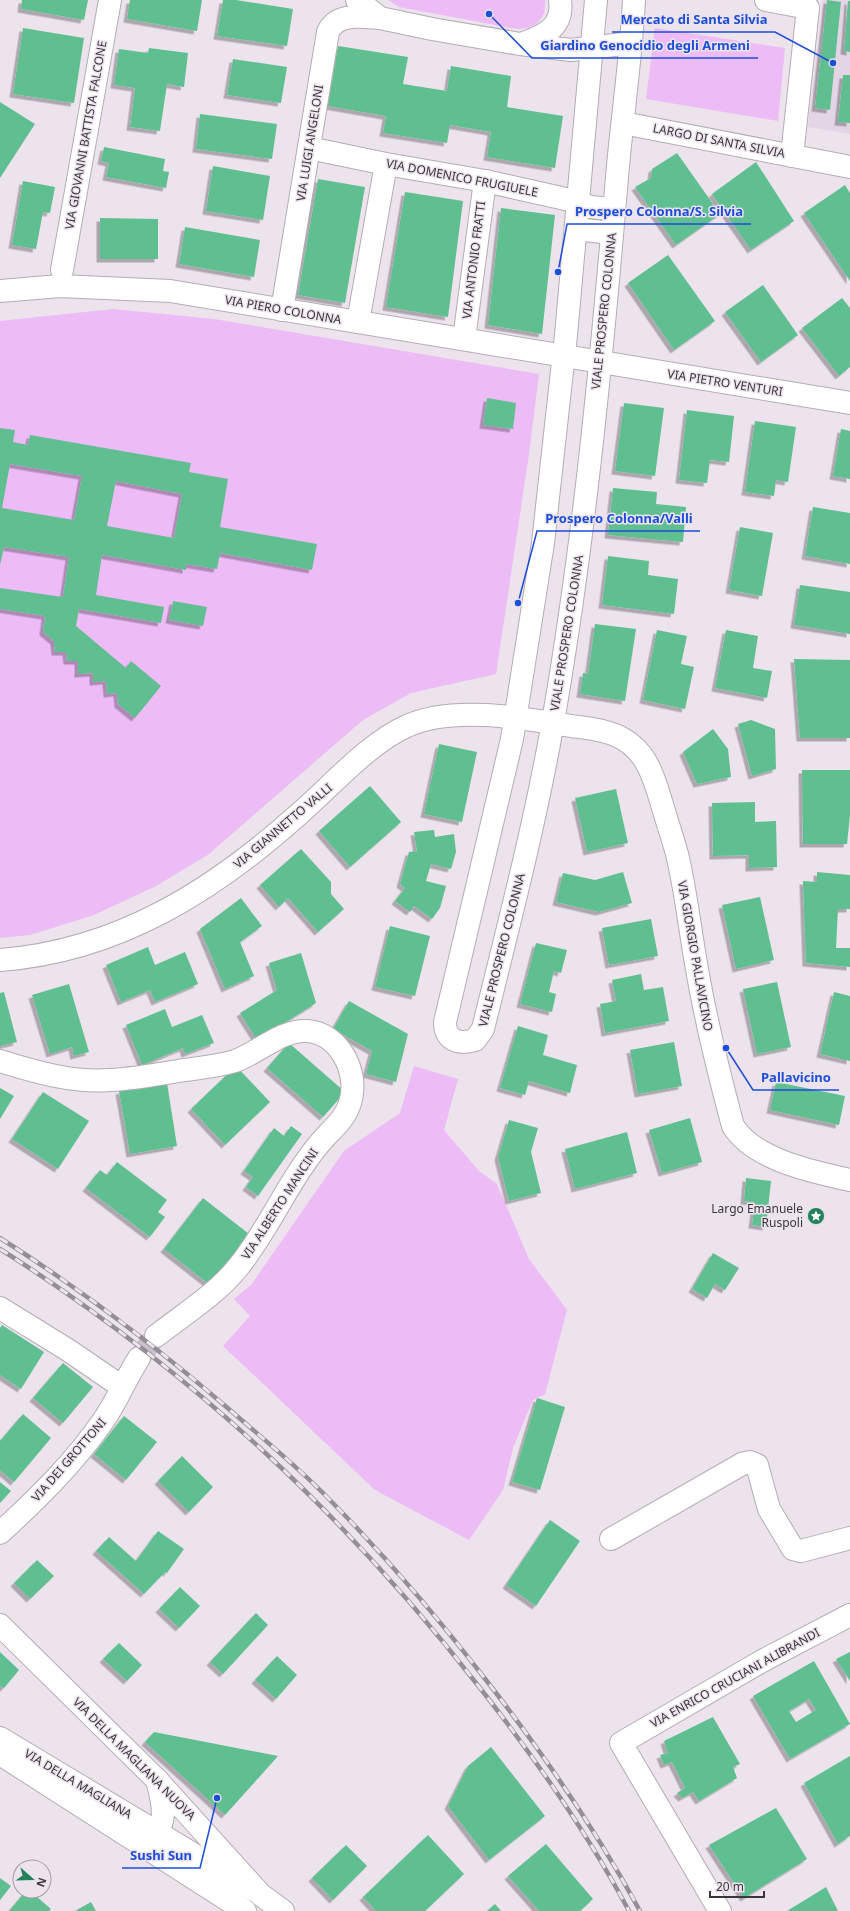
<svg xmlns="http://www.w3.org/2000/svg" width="850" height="1911" font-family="'Noto Sans',sans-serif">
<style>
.built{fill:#e3d5e5}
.green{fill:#edbbf6}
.building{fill:#5fbf90;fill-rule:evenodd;filter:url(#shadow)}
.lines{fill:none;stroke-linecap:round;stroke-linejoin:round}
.minor-tunnel{stroke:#c8c1c9;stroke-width:22;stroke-dasharray:22 11;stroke-linecap:butt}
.minor-casing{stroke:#b4acb5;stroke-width:24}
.major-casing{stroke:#b4acb5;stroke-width:24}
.minor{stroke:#fff;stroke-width:22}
.major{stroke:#fff;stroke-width:22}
.rail-casing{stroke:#958e96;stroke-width:4.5}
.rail{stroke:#ece3ed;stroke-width:3;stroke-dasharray:9;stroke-linecap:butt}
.labels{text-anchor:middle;stroke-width:3;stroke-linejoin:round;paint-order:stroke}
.street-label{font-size:12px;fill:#3a373b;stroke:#ece3ed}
.poi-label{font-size:12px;fill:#3a373b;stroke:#ece3ed;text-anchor:end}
.leader{fill:none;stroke:#1d4ed8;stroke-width:1.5}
.callout-dot{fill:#1d4ed8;stroke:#ece3ed;stroke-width:1.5}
.callout-label{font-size:13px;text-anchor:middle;font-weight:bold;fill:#1d4ed8;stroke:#ece3ed;stroke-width:3;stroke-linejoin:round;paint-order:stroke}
</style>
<defs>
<filter id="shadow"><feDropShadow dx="-3.5" dy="3.5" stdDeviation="0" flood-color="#0004"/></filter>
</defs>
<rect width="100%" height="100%" fill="#ece3ed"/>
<polygon class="built" points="823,0 850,0 850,134 808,127"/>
<g class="green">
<path d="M388,0H545C547,19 535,29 517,29L399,7Z"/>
<polygon points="655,28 785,48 778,121 646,99"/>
<polygon points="113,309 214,319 539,374 529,454 496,674 411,693 363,720 209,854 156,886 94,915 30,935 0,938 0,321"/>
<polygon points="414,1066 458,1079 444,1130 479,1171 497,1184 529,1259 567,1310 545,1394 533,1400 513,1448 503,1490 469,1540 375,1490 223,1346 250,1316 234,1299 251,1285 344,1151 400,1113"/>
</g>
<g class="building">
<polygon points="22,0 88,0 84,20 21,9"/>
<polygon points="130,0 202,0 197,31 127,19"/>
<polygon points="223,0 236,0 293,9 287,46 217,36"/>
<polygon points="827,0 841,2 830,110 815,108"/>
<polygon points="848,1 850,1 850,52 844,51"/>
<polygon points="23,28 84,38 74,103 13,94"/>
<polygon points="338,46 408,57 403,84 447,91 451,66 511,76 507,107 563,116 555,168 487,157 491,132 450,125 447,143 383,133 386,116 328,106"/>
<polygon points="149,48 188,53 184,87 167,84 160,131 130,127 135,88 114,85 119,49 148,53"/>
<polygon points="233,59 287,67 281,103 227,95"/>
<polygon points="843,75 850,75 850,123 838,122"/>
<polygon points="0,102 35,124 0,178"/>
<polygon points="200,114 277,124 272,159 196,149"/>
<polygon points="104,147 165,159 163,171 169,172 166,188 106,177 109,163 101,161"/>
<polygon points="677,153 720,214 676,245 635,187 651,178 652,169"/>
<polygon points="756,162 794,221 751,250 712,194"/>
<polygon points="213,166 270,176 263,220 206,211"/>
<polygon points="318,179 365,187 345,303 298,295"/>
<polygon points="23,181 55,187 50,213 43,212 36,249 12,245"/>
<polygon points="845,185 850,193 850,281 804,213"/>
<polygon points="405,192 463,201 448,317 386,307"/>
<polygon points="501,208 555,215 542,334 488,325"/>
<polygon points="100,218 158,219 158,259 100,259"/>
<polygon points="185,227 260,240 254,277 179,264"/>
<polygon points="668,255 715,321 674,350 628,283"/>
<polygon points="763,285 798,335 761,362 725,312"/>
<polygon points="842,298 850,308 850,367 839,376 802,328"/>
<polygon points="487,398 516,403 513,429 483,425"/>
<polygon points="624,403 664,408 655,476 615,471"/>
<polygon points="687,410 734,416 729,462 710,460 707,483 679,480"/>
<polygon points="755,421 796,427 788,482 776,480 774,496 745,492"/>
<path d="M0,428L15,430L13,442L28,445L30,435L191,463L189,472L228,479L220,527L317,544L312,570L220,553L217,569L186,564V570L102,555L96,595L164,607L161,623L79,609L76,626L126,668L131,661L161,686L135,718L118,704L117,693L107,694L106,681L93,682V673L78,674V661H67L66,652H55L54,641L43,632L45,616L0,609V588L63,597L69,557L4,547L0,565ZM10,464L82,476L74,520L2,508ZM116,481L182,494L174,538L107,526Z"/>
<polygon points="841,429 850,431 850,479 833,476"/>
<polygon points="613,488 657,492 656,504 686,507 683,542 608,535"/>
<polygon points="813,507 850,513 850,564 805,556"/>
<polygon points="740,527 773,533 762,596 729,590"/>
<polygon points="608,556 649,561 648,575 678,579 674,614 602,605"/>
<polygon points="800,585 850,592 850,634 794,625"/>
<polygon points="173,601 207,607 203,626 169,620"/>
<polygon points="595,624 636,629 625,701 580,694 583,673 588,674"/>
<polygon points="657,630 687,636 681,664 694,667 685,709 643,700"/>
<polygon points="726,630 758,636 753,668 772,671 767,698 715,688"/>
<polygon points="794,659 850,660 850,738 800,738"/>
<polygon points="751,720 775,729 776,769 752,776 738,724"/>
<polygon points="713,729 728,749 731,777 697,784 683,752"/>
<polygon points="439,744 477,752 462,822 424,814"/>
<polygon points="802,770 850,770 850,815 847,844 803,844"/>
<polygon points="370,786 401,822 350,867 319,831"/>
<polygon points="616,789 628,843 587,852 575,798"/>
<polygon points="755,802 755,822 776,821 777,867 749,868 749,855 713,856 712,803"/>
<polygon points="434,830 435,837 454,834 456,852 451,869 431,864 426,881 446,886 440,908 432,919 414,906 410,912 395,901 405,888 400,884 409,852 417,851 414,832"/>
<polygon points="301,849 331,882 331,894 344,909 318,932 288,898 279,907 260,885"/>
<polygon points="623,872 632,903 599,912 556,902 563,873 595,880"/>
<polygon points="817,872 850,875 850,909 838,909 836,948 850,948 850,967 806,963 803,881 817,882"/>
<polygon points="760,897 774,960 736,969 722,905"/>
<polygon points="241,898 262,926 240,942 254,976 225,989 200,929"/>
<polygon points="651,919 658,956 609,965 602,928"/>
<polygon points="390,926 430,936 415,996 375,987"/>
<polygon points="536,943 567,950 561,973 554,971 549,992 556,994 552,1012 520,1004"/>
<polygon points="148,947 155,965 185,952 198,984 155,1002 150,990 121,1002 106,965"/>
<polygon points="301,953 316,1003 257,1040 240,1013 277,990 269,963"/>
<polygon points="641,974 644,990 663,987 669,1021 605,1033 600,1004 616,1001 612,980"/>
<polygon points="777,982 791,1047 757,1054 743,989"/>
<polygon points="69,984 89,1052 74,1056 72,1047 50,1054 32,995"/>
<polygon points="4,992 17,1042 0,1046 0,993"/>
<polygon points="834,992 850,996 850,1061 820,1054"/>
<polygon points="349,1001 408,1034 396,1082 366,1074 372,1051 333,1029"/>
<polygon points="165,1009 172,1027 202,1015 214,1043 185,1054 183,1048 142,1065 126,1025"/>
<polygon points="518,1026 548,1035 543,1055 577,1065 570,1093 529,1081 525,1095 500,1088"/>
<polygon points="674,1042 682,1086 638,1094 630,1050"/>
<polygon points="289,1043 345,1092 323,1117 267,1068"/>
<polygon points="236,1066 270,1102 225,1145 191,1109"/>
<polygon points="776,1082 845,1096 839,1125 770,1110"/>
<polygon points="167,1083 177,1146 130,1154 119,1091"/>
<polygon points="0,1088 14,1096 0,1119"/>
<polygon points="43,1092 89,1121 58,1169 12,1139"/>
<polygon points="690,1118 702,1162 662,1173 649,1130"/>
<polygon points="509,1120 538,1128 531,1152 541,1193 509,1201 498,1157"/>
<polygon points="291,1126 302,1134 258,1196 246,1187 253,1177 244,1171 274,1128 284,1136"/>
<polygon points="627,1132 637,1173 575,1189 565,1149"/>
<polygon points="117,1162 167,1200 158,1212 165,1217 150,1237 86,1188 100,1170 107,1175"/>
<polygon points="746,1178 771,1181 766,1227 752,1225 755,1202 744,1201"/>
<polygon points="203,1198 249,1234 210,1285 164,1249"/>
<polygon points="713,1253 739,1268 725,1290 715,1284 707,1298 692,1289"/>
<polygon points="2,1325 44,1352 21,1389 0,1375 0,1328"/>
<polygon points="63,1363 93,1387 63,1423 33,1398"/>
<polygon points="537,1398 565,1407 540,1490 512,1482"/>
<polygon points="23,1414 51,1438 14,1482 0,1470 0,1441"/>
<polygon points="124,1416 157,1442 126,1480 94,1454"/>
<polygon points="182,1456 213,1487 189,1512 158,1481"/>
<polygon points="0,1482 11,1491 0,1503"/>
<polygon points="550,1520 580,1541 536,1606 506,1585"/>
<polygon points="158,1531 184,1549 167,1573 165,1572 144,1594 96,1551 109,1537 136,1561"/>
<polygon points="37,1560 54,1576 30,1599 14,1583"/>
<polygon points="180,1587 200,1606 179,1628 159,1609"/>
<polygon points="256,1613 268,1625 223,1674 210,1662"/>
<polygon points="119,1643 142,1665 127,1681 103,1659"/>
<polygon points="0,1652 19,1670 4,1688 0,1686"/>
<polygon points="850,1652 850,1681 836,1659"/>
<polygon points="277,1656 297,1675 276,1699 255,1680"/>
<path d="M814,1661L850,1724L790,1759L753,1696ZM809,1699L816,1710L796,1722L789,1711Z"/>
<polygon points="713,1717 740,1764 733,1767 737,1778 699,1801 693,1792 682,1798 677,1793 685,1788 672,1762 664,1765 660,1755 668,1753 664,1741"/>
<polygon points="154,1732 278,1756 225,1815 145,1742"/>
<polygon points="491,1747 545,1816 489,1860 448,1806 468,1766"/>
<polygon points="850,1756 850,1836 838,1844 804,1783"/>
<polygon points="776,1808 807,1859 744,1898 709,1845"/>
<polygon points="428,1835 464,1874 425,1911 376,1911 363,1897"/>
<polygon points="546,1844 593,1899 580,1911 539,1911 508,1876"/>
<polygon points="346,1845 367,1866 333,1900 312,1878"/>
<polygon points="0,1878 11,1886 0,1900"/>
<polygon points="826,1887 838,1911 787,1911"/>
<polygon points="26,1891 30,1891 51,1909 49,1911 9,1911"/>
<polygon points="91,1902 96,1911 75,1911"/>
<polygon points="495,1904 501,1911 487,1911"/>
</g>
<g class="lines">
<polyline class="minor-tunnel" points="139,1358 156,1336"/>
<g class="minor-casing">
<g id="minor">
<polyline points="357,0 380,18 432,29 520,44 571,50 632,43"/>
<path d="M596,0L566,335L543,543L512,739L445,1022C445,1040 458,1045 475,1040L483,1029C506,935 531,840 549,744C583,556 601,367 617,177C622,118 631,59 634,0"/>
<polyline points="766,0 808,8 792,156"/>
<path d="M521,44C543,36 564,28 560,0"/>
<polyline points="623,123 850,167"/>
<polyline points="309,148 386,164 485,181 579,202 590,207 614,209"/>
<polyline points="576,229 612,233"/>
<polyline points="62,270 110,0"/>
<polyline points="0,291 60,286 170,291 850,403"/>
<path d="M282,310L328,32C337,12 362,17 380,18"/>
<polyline points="358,322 386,164"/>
<polyline points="464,339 485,181"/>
<path d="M0,960C118,951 213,891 299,814C330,787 370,742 407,726C452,705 523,718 571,726C586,728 601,729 615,735C628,740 640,751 647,764C655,778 659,795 664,811C668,825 673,839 677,854C686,891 690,931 697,969C706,1022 719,1074 733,1126C754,1160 814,1172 850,1180"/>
<path d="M0,1061C35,1072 73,1083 110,1080C133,1079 155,1075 178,1071C197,1068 216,1067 235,1061C258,1053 282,1029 307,1031C339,1033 358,1071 351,1099C348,1114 338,1124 328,1134C291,1173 272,1225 239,1266C217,1294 184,1314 156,1336"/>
<polyline points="0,1308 68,1350 122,1387"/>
<path d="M0,1533C37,1499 74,1463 103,1421C117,1401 126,1378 139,1358"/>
<polyline points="611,1539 742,1464 750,1462 757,1465 769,1509 793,1549 801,1551 850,1538"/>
<polyline points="0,1738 253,1890"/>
<path d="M144,1837C172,1831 162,1800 157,1780"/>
<polyline points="720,1911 621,1743 762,1661 850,1615"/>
</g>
</g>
<g class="major-casing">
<g id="major">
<polyline points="0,1625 157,1780 261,1895 283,1911"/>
<polyline points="0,1754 245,1911"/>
</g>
</g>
<use href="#minor" class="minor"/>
<use href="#major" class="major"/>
<g class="rail-casing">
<g id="rail">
<path d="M0,1238C82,1290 157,1347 230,1410C261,1437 293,1463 322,1492C381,1551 435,1614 486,1680C543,1753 596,1830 640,1911"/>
<path d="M0,1249C189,1369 343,1512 480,1688C535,1758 587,1832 629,1911"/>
</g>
</g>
<use href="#rail" class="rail"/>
</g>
<defs>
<g id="sight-disc" transform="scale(0.9)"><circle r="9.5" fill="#23825a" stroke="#ece3ed"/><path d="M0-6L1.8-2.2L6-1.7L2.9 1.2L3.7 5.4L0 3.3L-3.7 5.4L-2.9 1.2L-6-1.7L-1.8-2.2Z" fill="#fff"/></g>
</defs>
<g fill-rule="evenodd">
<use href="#sight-disc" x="816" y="1216"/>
</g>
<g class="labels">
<g class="street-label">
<text transform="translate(86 135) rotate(-80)" y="4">VIA GIOVANNI BATTISTA FALCONE</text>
<text transform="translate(719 141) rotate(11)" y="4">LARGO DI SANTA SILVIA</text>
<text transform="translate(310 143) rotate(-81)" y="4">VIA LUIGI ANGELONI</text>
<text transform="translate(462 178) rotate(11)" y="4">VIA DOMENICO FRUGIUELE</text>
<text transform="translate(474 260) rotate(-83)" y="4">VIA ANTONIO FRATTI</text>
<text transform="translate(283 310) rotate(10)" y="4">VIA PIERO COLONNA</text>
<text transform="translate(604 311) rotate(-84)" y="4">VIALE PROSPERO COLONNA</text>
<text transform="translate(725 383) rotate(9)" y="4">VIA PIETRO VENTURI</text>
<text transform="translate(567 633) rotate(-81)" y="4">VIALE PROSPERO COLONNA</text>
<text transform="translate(283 826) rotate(-40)" y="4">VIA GIANNETTO VALLI</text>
<text transform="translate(502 950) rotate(-76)" y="4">VIALE PROSPERO COLONNA</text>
<text transform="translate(695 956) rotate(80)" y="4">VIA GIORGIO PALLAVICINO</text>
<text transform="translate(280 1204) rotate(-57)" y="4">VIA ALBERTO MANCINI</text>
<text transform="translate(69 1460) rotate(-49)" y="4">VIA DEI GROTTONI</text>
<text transform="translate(735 1678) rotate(-29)" y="4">VIA ENRICO CRUCIANI ALIBRANDI</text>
<text transform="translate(134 1759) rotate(45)" y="4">VIA DELLA MAGLIANA NUOVA</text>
<text transform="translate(78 1784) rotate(31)" y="4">VIA DELLA MAGLIANA</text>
</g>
<g class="poi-label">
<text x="803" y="1213">Largo Emanuele<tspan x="803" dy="14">Ruspoli</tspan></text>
</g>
</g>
<path class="leader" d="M833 63L775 32H612M489 14L532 58H758M558 272L567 224H751M518 603L537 531H700M726 1048L753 1090H839M217 1798L200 1868H122"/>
<g class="callout-dot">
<circle cx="833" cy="63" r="4"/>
<circle cx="489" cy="14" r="4"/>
<circle cx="558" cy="272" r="4"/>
<circle cx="518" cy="603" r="4"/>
<circle cx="726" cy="1048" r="4"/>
<circle cx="217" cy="1798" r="4"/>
</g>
<g class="callout-label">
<text x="694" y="24">Mercato di Santa Silvia</text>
<text x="645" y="50">Giardino Genocidio degli Armeni</text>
<text x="659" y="216">Prospero Colonna/S. Silvia</text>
<text x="619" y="523">Prospero Colonna/Valli</text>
<text x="796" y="1082">Pallavicino</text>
<text x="161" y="1860">Sushi Sun</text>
</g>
<g transform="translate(32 1879) rotate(110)"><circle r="19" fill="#ece3ed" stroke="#a59ea6"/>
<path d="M0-3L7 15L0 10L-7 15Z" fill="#23825a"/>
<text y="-6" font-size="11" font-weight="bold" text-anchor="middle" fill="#3a373b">N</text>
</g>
<path d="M710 1891v6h54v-6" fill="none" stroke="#3a373b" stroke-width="2"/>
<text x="716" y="1891" font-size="12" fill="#3a373b" stroke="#ece3ed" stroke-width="3" paint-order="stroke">20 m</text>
</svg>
